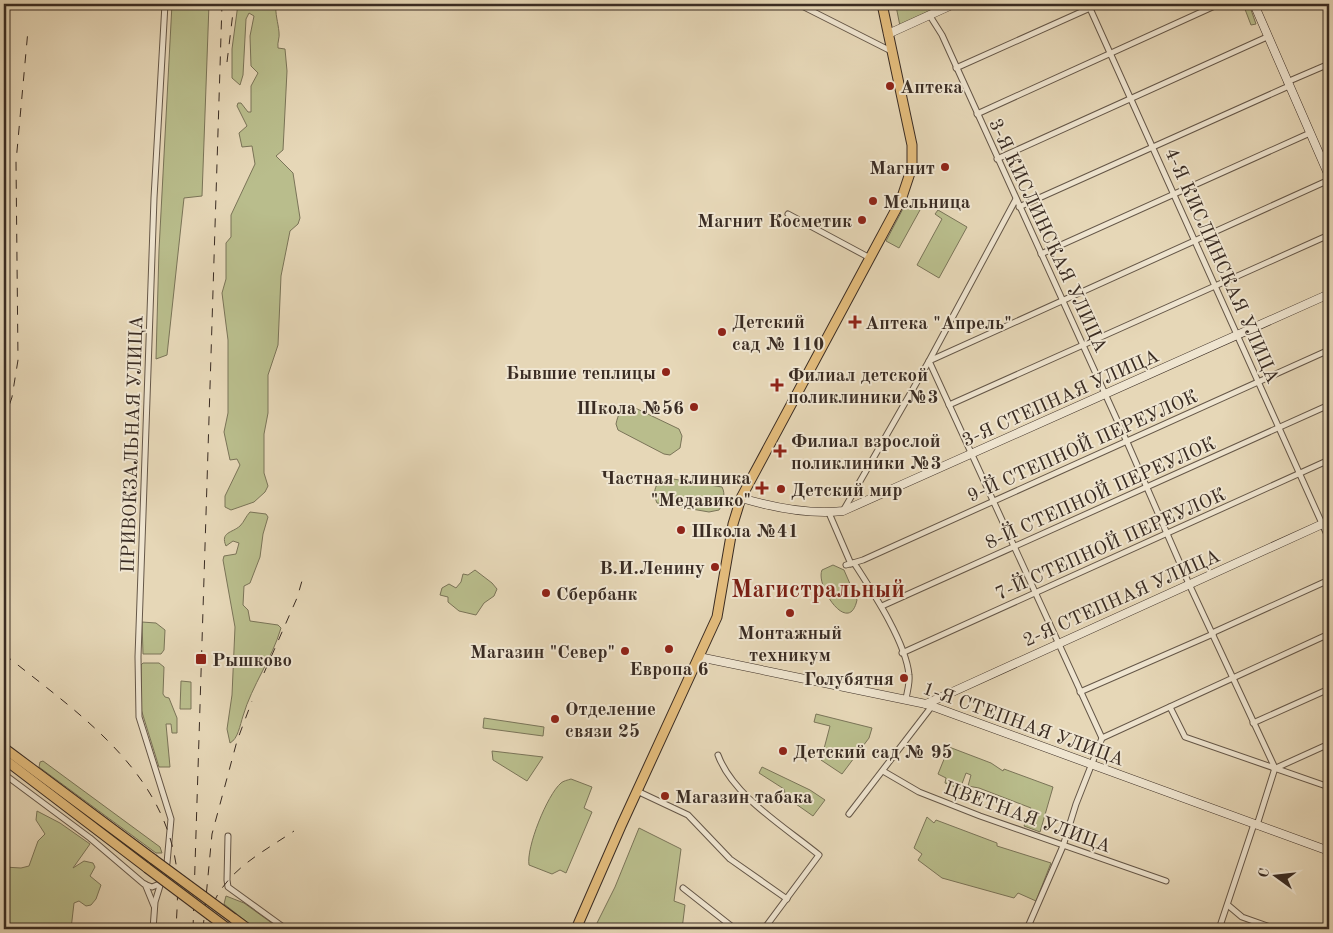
<svg xmlns="http://www.w3.org/2000/svg" width="1333" height="933" font-family="'Old Standard TT',serif">
<style>
.green{fill:#b9bd8c;stroke:#7a7458}
.lines{fill:none;stroke-linecap:round;stroke-linejoin:round}
.street-casing{stroke:#655748;stroke-width:7}
.secondary-casing{stroke:#3a2c23;stroke-width:9}
.primary-casing{stroke:#3a2c23;stroke-width:11}
.street{stroke:#efe5d0;stroke-width:5}
.secondary{stroke:#efe5d0;stroke-width:8}
.primary{stroke:#e3bc7c;stroke-width:9}
.rail{stroke:#3a2c23;stroke-width:1;stroke-dasharray:9 9;stroke-linecap:butt}
.primary-bridge-casing{stroke:#3a2c23;stroke-width:11;stroke-linecap:butt}
.primary-bridge{stroke:#e3bc7c;stroke-width:9}
.poi-dot{fill:#8f2418;stroke:#efe5d0;stroke-width:2}
.labels{text-anchor:middle;stroke-width:4;stroke-linejoin:round;paint-order:stroke}
.poi-label{font-size:19px;font-weight:bold;fill:#3a2c23;stroke:#efe5d0;text-anchor:start}
.street-label{font-size:19px;fill:#3a2c23;stroke:#efe5d0}
.district-label{font-size:24px;font-weight:bold;fill:#7a1f14;stroke:#efe5d0}
</style>
<rect width="100%" height="100%" fill="#e6d7b7"/>
<filter id="stains"><feTurbulence type="fractalNoise" baseFrequency=".004" numOctaves="4"/><feColorMatrix values="0 0 0 0 .2 0 0 0 0 .09 0 0 0 0 .02 0 0 0 .5 -.17"/></filter>
<radialGradient id="worn" r=".72"><stop offset=".6" stop-color="#630" stop-opacity="0"/><stop offset="1" stop-color="#630" stop-opacity=".3"/></radialGradient>
<g class="green">
<polygon points="172,4 209,4 202,196 184,198 167,355 156,359 159,250"/>
<path d="M238,4H276C275,14 278,22 279,32C280,38 277,42 278,48L285,49L287,71L283,150L276,156L293,173L300,218L298,224L290,231L281,276L278,345L268,375V413L264,434V473L268,486L265,492L254,502L231,510L225,507V496L240,465L237,459L230,460L224,432L228,413V340L222,293L226,279V243L231,237V215L255,164L252,146L242,147L239,133L247,126L237,106L238,103H241L248,112H251V86L258,73L251,66L250,36L254,16L249,13L246,19L243,75L240,85L232,78V49Z"/>
<polygon points="902,4 930,4 932,11 900,26 896,6"/>
<polygon points="1243,4 1249,4 1256,24 1251,25"/>
<polygon points="906,203 920,210 899,248 886,241"/>
<polygon points="938,210 967,227 939,278 917,265 942,219 935,214"/>
<path d="M631,406L679,429L682,436L680,448L670,455L664,454L618,430L616,424C618,414 621,408 631,406Z"/>
<path d="M667,478L722,487C726,494 723,504 719,510L709,512L657,503C652,492 655,481 667,478Z"/>
<path d="M250,512L266,514L268,517L263,534L260,557L250,583L244,586L243,605L248,610L250,621L278,625L281,628C272,659 252,685 243,716C240,725 238,739 230,743L227,729L232,695L235,627L223,560L224,556L236,554L239,543L233,541L226,546C220,532 232,533 240,526C244,522 246,516 250,512Z"/>
<path d="M833,565L844,570L857,600C849,637 815,586 822,570Z"/>
<polygon points="475,570 492,583 497,589 494,596 484,603 476,615 459,611 448,602 448,597 440,595 442,588 449,584 456,588 461,582 463,574 468,575"/>
<polygon points="142,622 156,623 165,630 164,650 161,654 143,654"/>
<polygon points="143,663 159,663 164,667 163,694 165,697 169,698 177,718 177,733 172,733 171,724 166,724 170,767 159,767 141,709 141,665"/>
<polygon points="181,681 191,682 191,709 180,709"/>
<polygon points="816,714 872,728 869,738 842,774 821,760 830,726 814,722"/>
<polygon points="484,718 544,727 543,736 483,728"/>
<polygon points="949,747 991,763 1003,771 1004,769 1053,787 1040,832 1024,826 1031,808 979,788 968,786 971,775 966,773 960,789 945,783 946,778 938,774"/>
<polygon points="492,751 543,757 527,781 493,760"/>
<polygon points="43,761 160,847 162,853 156,853 39,767 40,762"/>
<polygon points="762,767 810,790 825,800 813,816 786,797 784,789 759,773"/>
<path d="M571,779L592,787L584,808L592,812L566,873L560,870L552,874L529,865C526,848 547,795 561,783C563,781 568,780 571,779Z"/>
<polygon points="63,796 153,865 152,867 62,799"/>
<polygon points="37,811 60,823 90,844 73,868 84,861 93,863 95,867 90,876 101,885 96,899 91,905 86,906 79,901 74,903 71,929 4,929 4,881 7,881 4,867 21,868 29,866 38,841 45,834 36,820"/>
<polygon points="927,817 934,823 936,820 997,843 997,846 1051,863 1036,901 1018,893 1014,898 942,878 918,860 922,854 914,848"/>
<polygon points="639,828 681,849 674,901 685,905 682,929 594,929 615,887"/>
<polygon points="226,896 244,903 280,929 256,929 224,904"/>
</g>
<g class="lines">
<g class="street-casing">
<g id="street">
<polyline points="798,4 891,51"/>
<polyline points="1088,4 1329,539"/>
<polyline points="930,16 942,35 1127,442 1189,584 1275,768 1257,825"/>
<polyline points="956,68 1099,4"/>
<polyline points="1287,82 1329,64"/>
<polyline points="977,114 1219,4"/>
<polyline points="997,159 1267,37"/>
<polyline points="1019,207 1289,86"/>
<polyline points="788,214 870,258"/>
<polyline points="1041,254 1310,133"/>
<polyline points="949,405 1329,235"/>
<polyline points="843,511 929,361 1016,199"/>
<polyline points="829,513 851,564"/>
<path d="M854,563C872,591 906,642 909,675C910,683 907,692 906,699"/>
<polyline points="846,565 863,560 1329,350"/>
<polyline points="882,606 1329,405"/>
<polyline points="1212,633 1329,580"/>
<polyline points="902,653 1329,460"/>
<polyline points="1080,692 1213,634"/>
<polyline points="1170,707 1185,737 1329,787"/>
<polyline points="1253,723 1329,689"/>
<polyline points="1102,738 1329,634"/>
<path d="M718,755C733,796 785,827 819,855L764,929"/>
<polyline points="1276,768 1329,744"/>
<polyline points="883,771 919,792 980,816 1166,881"/>
<polyline points="4,774 90,838 144,884 152,887 162,883"/>
<polyline points="637,791 688,815 730,859 787,899"/>
<polyline points="849,814 932,706"/>
<polyline points="228,836 227,880 228,887 286,929"/>
<polyline points="145,884 154,906"/>
<polyline points="683,888 735,929"/>
<polyline points="1229,906 1242,917 1276,929"/>
<polyline points="153,929 155,902 167,863 171,819 139,717 138,657 154,198 165,4"/>
<polyline points="1027,929 1063,846 1076,804 1102,738 929,361 1329,180"/>
<polyline points="1219,929 1254,824"/>
</g>
</g>
<g class="secondary-casing">
<g id="secondary">
<polyline points="1254,4 1329,176"/>
<polyline points="888,34 954,4"/>
<path d="M741,498C772,507 811,515 843,511L1329,294"/>
<polyline points="699,657 926,704 1329,851"/>
<polyline points="926,704 1329,521"/>
</g>
</g>
<g class="primary-casing">
<g id="primary">
<polyline points="4,748 153,859"/>
<polyline points="4,759 147,868"/>
<polyline points="233,918 248,929"/>
<polyline points="576,929 621,826 717,617 733,524 741,498 901,200 912,167 912,145 882,4"/>
</g>
</g>
<use href="#street" class="street"/>
<use href="#secondary" class="secondary"/>
<use href="#primary" class="primary"/>
<g class="rail">
<polyline points="227,62 234,4"/>
<polyline points="4,421 12,397 18,360 16,162 28,30"/>
<path d="M4,654C75,711 161,767 176,864C179,885 177,908 176,929"/>
<polyline points="264,673 297,598 304,574"/>
<path d="M207,920C220,873 257,856 294,831"/>
<polyline points="193,929 222,4"/>
<polyline points="203,929 212,834 237,741 252,701"/>
</g>
<g class="primary-bridge-casing">
<g id="primary-bridge">
<polyline points="153,859 233,918"/>
<polyline points="147,868 227,928"/>
</g>
</g>
<use href="#primary-bridge" class="primary-bridge"/>
</g>
<g class="poi-dot">
<circle cx="890" cy="86" r="5"/>
<circle cx="945" cy="167" r="5"/>
<circle cx="873" cy="201" r="5"/>
<circle cx="862" cy="220" r="5"/>
<path d="M852.5 314.5h5v5h5v5h-5v5h-5v-5h-5v-5h5z"/>
<circle cx="722" cy="332" r="5"/>
<circle cx="666" cy="372" r="5"/>
<path d="M774.5 377.5h5v5h5v5h-5v5h-5v-5h-5v-5h5z"/>
<circle cx="694" cy="407" r="5"/>
<path d="M777.5 443.5h5v5h5v5h-5v5h-5v-5h-5v-5h5z"/>
<path d="M759.5 480.5h5v5h5v5h-5v5h-5v-5h-5v-5h5z"/>
<circle cx="781" cy="489" r="5"/>
<circle cx="681" cy="530" r="5"/>
<circle cx="715" cy="567" r="5"/>
<circle cx="546" cy="593" r="5"/>
<circle cx="790" cy="613" r="5"/>
<circle cx="669" cy="649" r="5"/>
<circle cx="625" cy="651" r="5"/>
<rect x="195" y="653" width="12" height="12" rx="2.5"/>
<circle cx="904" cy="678" r="5"/>
<circle cx="555" cy="719" r="5"/>
<circle cx="783" cy="751" r="5"/>
<circle cx="665" cy="796" r="5"/>
</g>
<g class="labels">
<g class="poi-label">
<text x="900" y="93">Аптека</text>
<text x="935" y="174" text-anchor="end">Магнит</text>
<text x="883" y="208">Мельница</text>
<text x="852" y="227" text-anchor="end">Магнит Косметик</text>
<text x="732" y="328">Детский<tspan x="732" dy="22">сад № 110</tspan></text>
<text x="865" y="329">Аптека "Апрель"</text>
<text x="656" y="379" text-anchor="end">Бывшие теплицы</text>
<text x="788" y="381">Филиал детской<tspan x="788" dy="22">поликлиники №3</tspan></text>
<text x="684" y="414" text-anchor="end">Школа №56</text>
<text x="791" y="447">Филиал взрослой<tspan x="791" dy="22">поликлиники №3</tspan></text>
<text x="751" y="484" text-anchor="end">Частная клиника<tspan x="751" dy="22">"Медавико"</tspan></text>
<text x="791" y="496">Детский мир</text>
<text x="691" y="537">Школа №41</text>
<text x="705" y="574" text-anchor="end">В.И.Ленину</text>
<text x="556" y="600">Сбербанк</text>
<text x="790" y="639" text-anchor="middle">Монтажный<tspan x="790" dy="22">техникум</tspan></text>
<text x="615" y="658" text-anchor="end">Магазин "Север"</text>
<text x="212" y="666">Рышково</text>
<text x="669" y="675" text-anchor="middle">Европа 6</text>
<text x="894" y="685" text-anchor="end">Голубятня</text>
<text x="565" y="715">Отделение<tspan x="565" dy="22">связи 25</tspan></text>
<text x="793" y="758">Детский сад № 95</text>
<text x="675" y="803">Магазин табака</text>
</g>
<g class="street-label">
<text transform="translate(1049 235) rotate(65)" y="7">3-Я КИСЛИНСКАЯ УЛИЦА</text>
<text transform="translate(1223 265) rotate(66)" y="7">4-Я КИСЛИНСКАЯ УЛИЦА</text>
<text transform="translate(1060 397) rotate(-24)" y="7">3-Я СТЕПНАЯ УЛИЦА</text>
<text transform="translate(131 444) rotate(-88)" y="7">ПРИВОКЗАЛЬНАЯ УЛИЦА</text>
<text transform="translate(1082 445) rotate(-24)" y="7">9-Й СТЕПНОЙ ПЕРЕУЛОК</text>
<text transform="translate(1100 492) rotate(-24)" y="7">8-Й СТЕПНОЙ ПЕРЕУЛОК</text>
<text transform="translate(1110 543) rotate(-24)" y="7">7-Й СТЕПНОЙ ПЕРЕУЛОК</text>
<text transform="translate(1121 597) rotate(-24)" y="7">2-Я СТЕПНАЯ УЛИЦА</text>
<text transform="translate(1024 723) rotate(20)" y="7">1-Я СТЕПНАЯ УЛИЦА</text>
<text transform="translate(1028 816) rotate(20)" y="7">ЦВЕТНАЯ УЛИЦА</text>
</g>
<g class="district-label">
<text x="818" y="597">Магистральный</text>
</g>
</g>
<rect width="1333" height="933" fill="none" stroke="#e6d7b7" stroke-width="20"/>
<rect x="5" y="5" width="1323" height="923" fill="none" stroke="#3a2c23" stroke-width="2.5"/>
<rect x="10" y="10" width="1313" height="913" fill="none" stroke="#3a2c23"/>
<g transform="translate(1276 876) rotate(285)" stroke="#efe5d0" stroke-width="4" paint-order="stroke">
<path d="M0-4L9 19L0 12L-9 19Z" fill="#3a2c23"/>
<text y="-8" font-size="14" font-weight="bold" text-anchor="middle" fill="#3a2c23">С</text>
</g>
<rect width="100%" height="100%" filter="url(#stains)"/>
<rect width="100%" height="100%" fill="url(#worn)"/>
</svg>
